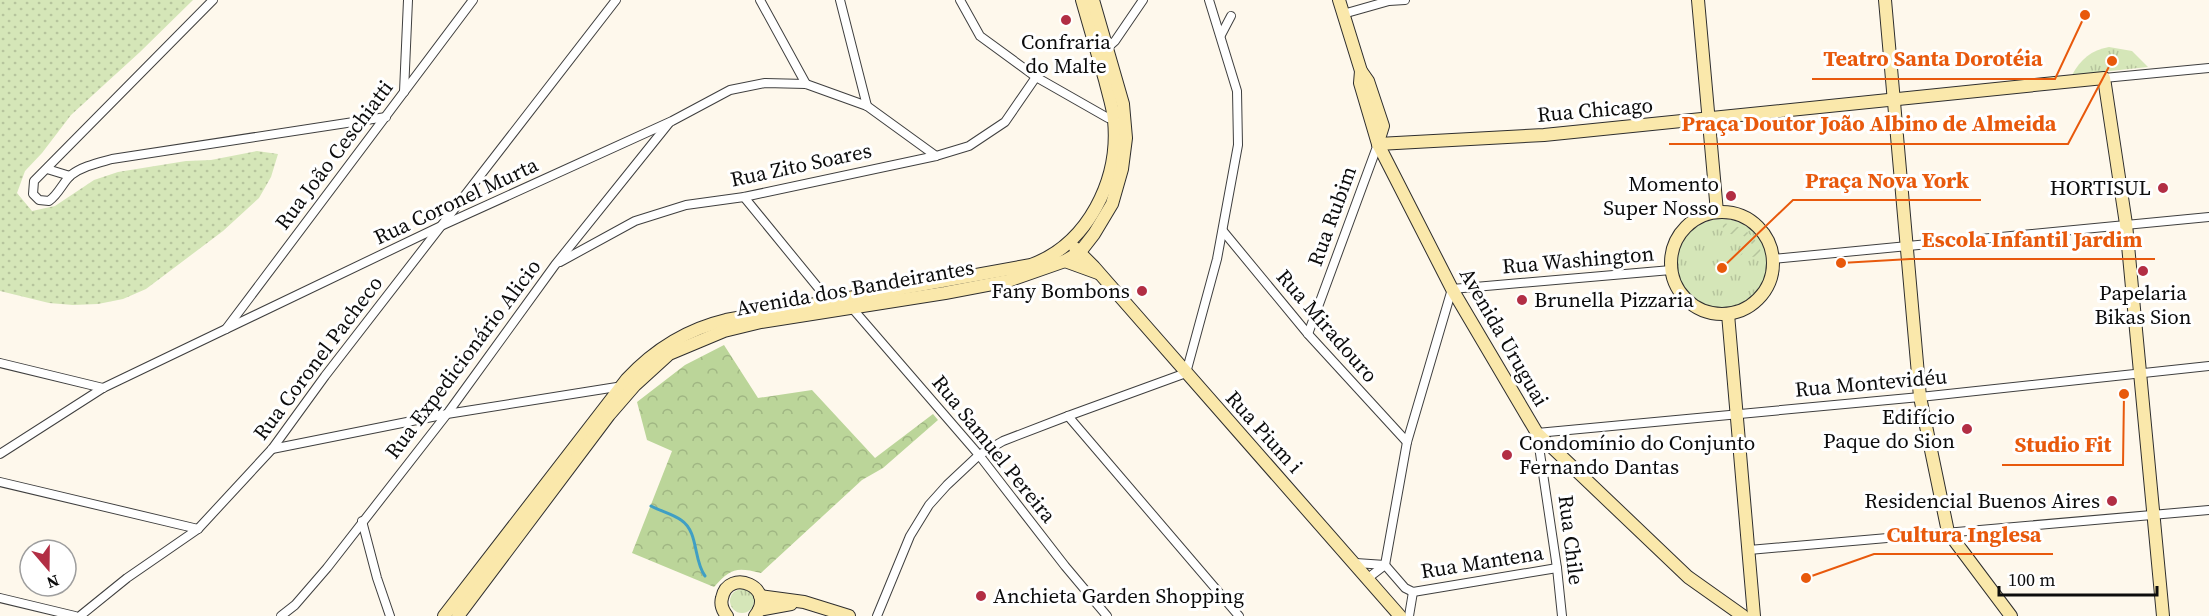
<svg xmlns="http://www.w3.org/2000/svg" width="2209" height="616" font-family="'Source Serif 4',serif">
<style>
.grass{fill:url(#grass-dots)}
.forest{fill:url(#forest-crowns)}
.park{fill:url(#park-tufts)}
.garden{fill:url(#garden-furrows)}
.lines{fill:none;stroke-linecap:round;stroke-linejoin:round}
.stream{stroke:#409fc4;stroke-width:3}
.street-casing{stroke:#3f3f3f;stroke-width:10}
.secondary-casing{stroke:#2e2e2e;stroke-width:14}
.street{stroke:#fff;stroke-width:8}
.secondary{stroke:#fae8ab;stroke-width:12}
.poi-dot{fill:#b22e44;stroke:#fff;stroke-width:2}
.labels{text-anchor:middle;stroke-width:6;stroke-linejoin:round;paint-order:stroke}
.poi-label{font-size:21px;fill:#0c0c0c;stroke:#fff;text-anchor:end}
.street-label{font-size:21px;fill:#0c0c0c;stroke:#fff}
.leader{fill:none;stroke:#e8590c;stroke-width:2}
.callout-dot{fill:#e8590c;stroke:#fff;stroke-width:2}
.callout-label{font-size:22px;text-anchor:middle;font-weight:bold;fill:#e8590c;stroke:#fff;stroke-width:6;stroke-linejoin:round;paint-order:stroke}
</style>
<defs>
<pattern id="grass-dots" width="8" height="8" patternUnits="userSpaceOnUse" patternTransform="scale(1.5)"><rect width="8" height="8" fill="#d5e6b8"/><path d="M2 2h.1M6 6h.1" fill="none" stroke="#b6c49d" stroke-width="1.8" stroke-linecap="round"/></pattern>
<pattern id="forest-crowns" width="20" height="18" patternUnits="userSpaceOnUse" patternTransform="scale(1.5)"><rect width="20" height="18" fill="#bbd599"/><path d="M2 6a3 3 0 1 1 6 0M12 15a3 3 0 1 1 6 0" fill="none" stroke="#a0b683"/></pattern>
<pattern id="park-tufts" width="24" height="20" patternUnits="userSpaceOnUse" patternTransform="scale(1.5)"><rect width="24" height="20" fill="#d5e6b8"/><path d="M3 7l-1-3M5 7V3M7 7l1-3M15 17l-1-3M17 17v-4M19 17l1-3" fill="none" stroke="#b6c49d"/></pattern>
<pattern id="garden-furrows" width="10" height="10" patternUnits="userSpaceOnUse" patternTransform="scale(1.5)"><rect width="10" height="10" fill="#d5e6b8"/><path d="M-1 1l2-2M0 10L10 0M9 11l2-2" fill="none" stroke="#b6c49d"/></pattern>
</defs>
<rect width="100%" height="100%" fill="#fef8ec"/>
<polygon class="grass" points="0,0 193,0 140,52 71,115 42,153 25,171 17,193 32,211 55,206 94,180 118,172 186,161 211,160 257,151 278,154 271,177 259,198 223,231 146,289 123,299 98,304 73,305 49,303 0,291"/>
<path class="forest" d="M724,345L758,398L812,390L875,458L933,414L938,420L883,468L862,480L761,573C736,567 731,568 714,587L632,553L672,451L647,440L637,402L685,365Z"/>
<g class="park">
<path d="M2109,47L2132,51L2148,67L2072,75C2081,59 2091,50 2109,47Z"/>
<circle cx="1722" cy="264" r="45"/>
<circle cx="742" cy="601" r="12"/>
</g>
<path class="garden" d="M1722,223C1742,225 1758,236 1762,256L1740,258L1741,254L1753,250V245L1744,236L1724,233Z"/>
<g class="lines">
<path class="stream" d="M651,506C660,511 673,514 681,520C699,532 693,560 705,576"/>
<g class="street-casing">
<g id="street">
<path d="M213,0L34,181L33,194L39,200L49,201C59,194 63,182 71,175C83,166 98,163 112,159L386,117"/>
<polyline points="760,0 806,84"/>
<polyline points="840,0 867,106"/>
<polyline points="960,0 980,36 1036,77 1108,118 1118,120"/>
<polyline points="1343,14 1389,1 1405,0"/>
<polyline points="1221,35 1231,16"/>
<polyline points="1106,49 1115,41 1143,0"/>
<polyline points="2104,78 2209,68"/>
<polyline points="404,92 408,0"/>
<polyline points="47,169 70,176"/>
<polyline points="744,197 829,301"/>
<polyline points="1223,231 1308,334 1407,442"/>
<polyline points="1773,259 2209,217"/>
<polyline points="560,262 635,221 686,205 744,197 936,156 969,146 1005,122 1036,77"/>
<polyline points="852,308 979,455 1065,566 1107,616"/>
<polyline points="226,329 473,0"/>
<polyline points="1308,334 1378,144"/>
<polyline points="0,363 103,388"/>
<polyline points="1068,416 1239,616"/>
<polyline points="272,449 447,414 623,386"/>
<polyline points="0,454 103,388 441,226 672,121 730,90 765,83 806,84 867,106 936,156"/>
<polyline points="0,482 198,529"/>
<polyline points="362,521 377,578 390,616"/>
<polyline points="1749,550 2209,510"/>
<polyline points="1356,563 1385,565"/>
<polyline points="1385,565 1405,588 1413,592 1557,568"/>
<polyline points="1368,578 1385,565 1407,442 1452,289 1671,270"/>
<polyline points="0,598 75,616"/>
<polyline points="80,616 127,578 198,529 272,449 325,376 616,0"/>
<polyline points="281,616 295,605 327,568 447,414 555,265 669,123"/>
<polyline points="877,616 910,536 929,505 947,485 979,455 1003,441 1068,416 1186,373 1217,259 1238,145 1237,91 1209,0"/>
<polyline points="1409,616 1413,592"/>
<polyline points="1562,616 1557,568 1537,433 1920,397 2209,366"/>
</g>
</g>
<g class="secondary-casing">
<g id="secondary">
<polyline points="1339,0 1361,71 1368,81 1383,126 1378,142"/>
<polyline points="1698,0 1717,212"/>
<polyline points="1885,0 1920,397 1948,532 2011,616"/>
<polyline points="1361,71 1360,83 1378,144 1452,289 1537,433 1688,577 1743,616"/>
<polyline points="1378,144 1544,135 2104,78 2126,224 2163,616"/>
<circle cx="1722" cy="263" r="51"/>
<polyline points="1075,248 1094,267 1400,616"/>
<polyline points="1065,261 1098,273"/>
<polyline points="1728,314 1754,616"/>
<polyline points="760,596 804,602 849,616"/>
<polyline points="759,610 791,604"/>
<path d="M444,616L627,379C654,350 688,329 726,320L1031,265C1088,244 1120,180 1114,120C1113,107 1108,93 1105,80C1097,53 1090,27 1082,0"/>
<polyline points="458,616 609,415 635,385 669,354 724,331 761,322 945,293 1008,281 1065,261 1080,252 1094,234 1112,204 1122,169 1126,138 1123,104 1093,0"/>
<path d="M727,616C723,611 720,605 722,598C728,567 778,587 755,616"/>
</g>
</g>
<use href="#street" class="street"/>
<use href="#secondary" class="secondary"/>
</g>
<g class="poi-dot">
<circle cx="1066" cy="20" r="6"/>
<circle cx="2163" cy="188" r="6"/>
<circle cx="1731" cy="196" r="6"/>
<circle cx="2143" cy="271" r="6"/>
<circle cx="1142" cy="291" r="6"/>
<circle cx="1522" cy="300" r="6"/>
<circle cx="1967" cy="429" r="6"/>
<circle cx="1507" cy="455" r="6"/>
<circle cx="2112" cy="501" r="6"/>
<circle cx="981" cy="596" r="6"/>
</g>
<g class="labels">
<g class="poi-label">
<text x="1066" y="49" text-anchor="middle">Confraria<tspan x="1066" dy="24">do Malte</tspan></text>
<text x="1719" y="191">Momento<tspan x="1719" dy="24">Super Nosso</tspan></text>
<text x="2151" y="195">HORTISUL</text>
<text x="1130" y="298">Fany Bombons</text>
<text x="2143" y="300" text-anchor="middle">Papelaria<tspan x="2143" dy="24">Bikas Sion</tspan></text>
<text x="1534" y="307" text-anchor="start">Brunella Pizzaria</text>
<text x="1955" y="424">Edifício<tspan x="1955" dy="24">Paque do Sion</tspan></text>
<text x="1519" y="450" text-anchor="start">Condomínio do Conjunto<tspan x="1519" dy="24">Fernando Dantas</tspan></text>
<text x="2100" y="508">Residencial Buenos Aires</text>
<text x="993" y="603" text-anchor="start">Anchieta Garden Shopping</text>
</g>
<g class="street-label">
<text transform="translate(1595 110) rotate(-5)" y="7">Rua Chicago</text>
<text transform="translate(334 155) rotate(-53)" y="7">Rua João Ceschiatti</text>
<text transform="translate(801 165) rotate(-12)" y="7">Rua Zito Soares</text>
<text transform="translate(456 201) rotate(-25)" y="7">Rua Coronel Murta</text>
<text transform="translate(1332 216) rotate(-70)" y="7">Rua Rubim</text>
<text transform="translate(1578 260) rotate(-5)" y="7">Rua Washington</text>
<text transform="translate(855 288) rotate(-10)" y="7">Avenida dos Bandeirantes</text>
<text transform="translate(1327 326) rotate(49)" y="7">Rua Miradouro</text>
<text transform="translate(1504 337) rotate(60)" y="7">Avenida Uruguai</text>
<text transform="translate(318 358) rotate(-53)" y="7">Rua Coronel Pacheco</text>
<text transform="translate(463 359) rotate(-53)" y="7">Rua Expedicionário Alicio</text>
<text transform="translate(1871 383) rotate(-5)" y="7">Rua Montevidéu</text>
<text transform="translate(1264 432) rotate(48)" y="7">Rua Pium i</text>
<text transform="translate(994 449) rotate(51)" y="7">Rua Samuel Pereira</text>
<text transform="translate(1571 540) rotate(83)" y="7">Rua Chile</text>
<text transform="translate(1482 562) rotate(-9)" y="7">Rua Mantena</text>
</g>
</g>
<path class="leader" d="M2085 15L2055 79H1812M2112 61L2068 144H1669M1722 268L1793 200H1981M1841 263L1910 259H2155M2124 394L2123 465H2002M1806 578L1874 554H2053"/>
<g class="callout-dot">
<circle cx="2085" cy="15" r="6"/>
<circle cx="2112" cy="61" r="6"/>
<circle cx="1722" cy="268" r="6"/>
<circle cx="1841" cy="263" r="6"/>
<circle cx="2124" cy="394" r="6"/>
<circle cx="1806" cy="578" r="6"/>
</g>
<g class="callout-label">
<text x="1933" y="66">Teatro Santa Dorotéia</text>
<text x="1869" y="131">Praça Doutor João Albino de Almeida</text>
<text x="1887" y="188">Praça Nova York</text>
<text x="2032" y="247">Escola Infantil Jardim</text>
<text x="2063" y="452">Studio Fit</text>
<text x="1964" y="542">Cultura Inglesa</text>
</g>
<g transform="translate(48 568) rotate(160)"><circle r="28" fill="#ffffff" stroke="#9e9e9e" stroke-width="1.5"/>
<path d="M0-4.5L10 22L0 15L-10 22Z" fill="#b22e44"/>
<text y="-9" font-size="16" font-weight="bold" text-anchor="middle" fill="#0c0c0c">N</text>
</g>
<path d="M1999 586v9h158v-9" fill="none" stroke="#0c0c0c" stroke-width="3"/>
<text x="2008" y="586" font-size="18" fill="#0c0c0c" stroke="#ffffff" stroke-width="4.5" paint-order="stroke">100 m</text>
</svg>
